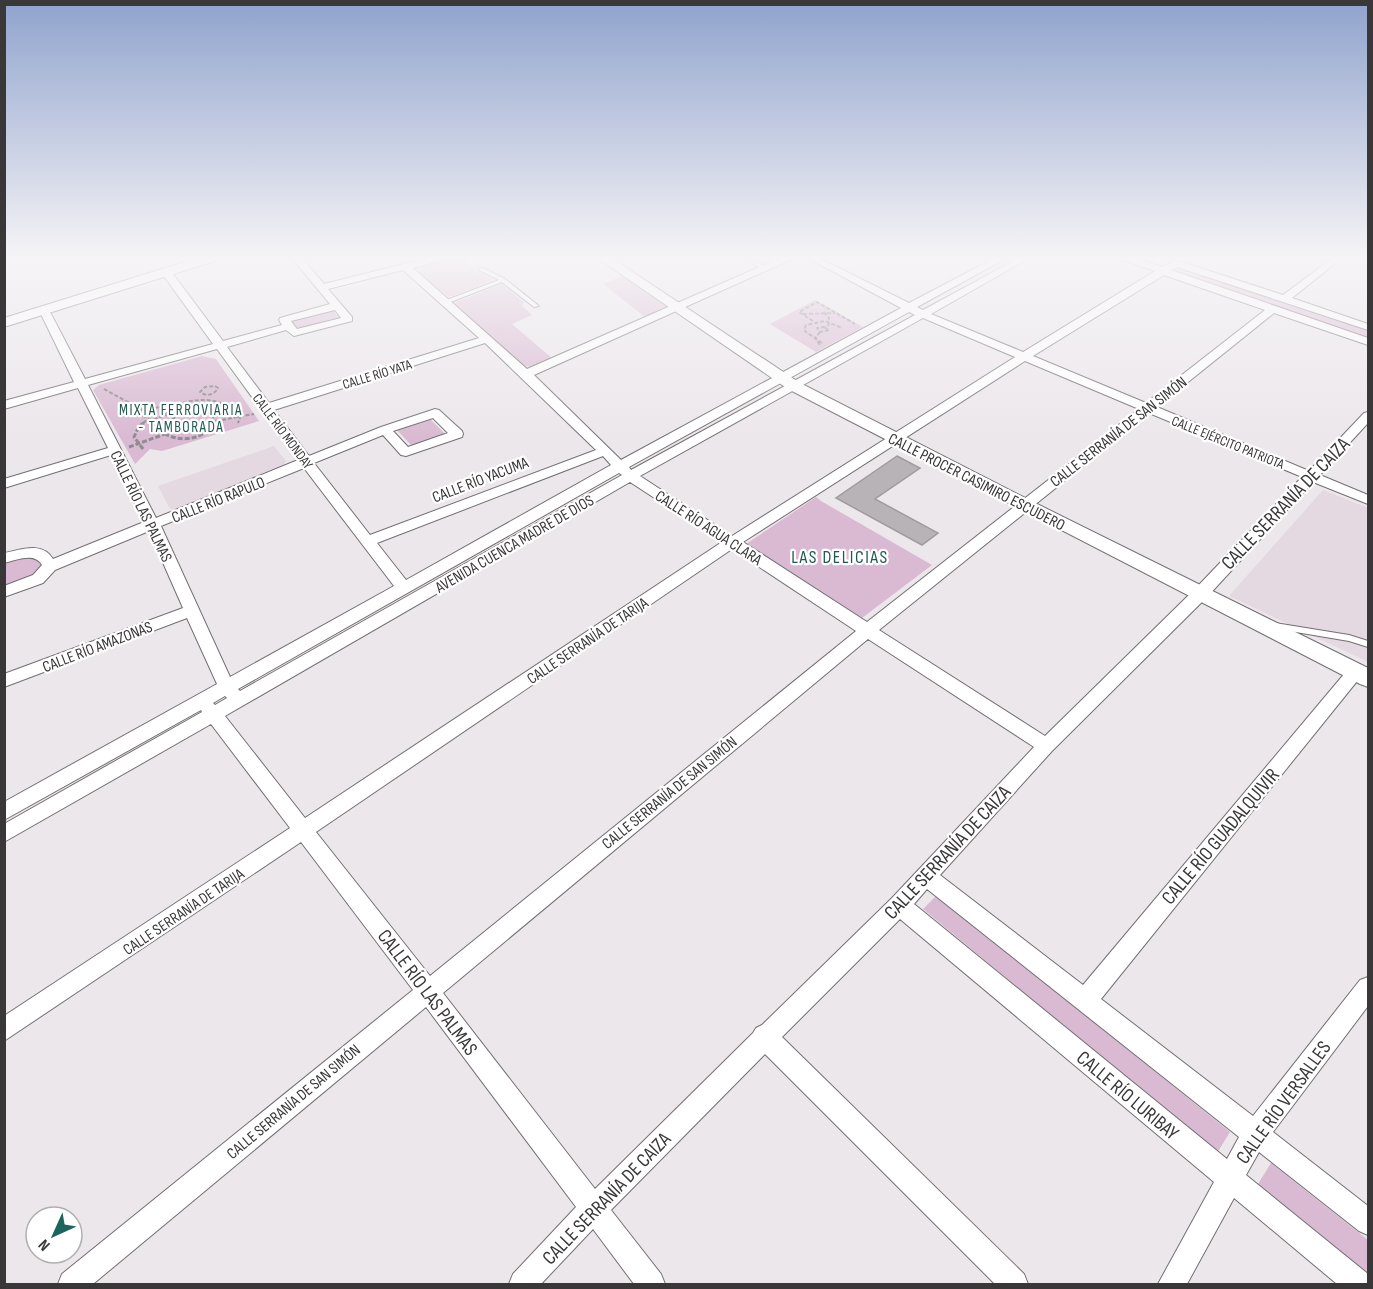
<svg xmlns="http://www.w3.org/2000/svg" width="1373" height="1289" font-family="'Sofia Sans Condensed',sans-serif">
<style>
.built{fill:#e4d8e1}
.green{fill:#d9bad2}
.building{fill:#b8b3b7;stroke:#a09b9e;stroke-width:1.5}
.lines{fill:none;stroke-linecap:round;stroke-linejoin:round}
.lane-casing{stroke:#736f72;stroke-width:2}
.street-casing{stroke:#736f72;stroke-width:2}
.secondary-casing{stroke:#736f72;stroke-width:2}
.path-far1{stroke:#908c8f;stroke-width:2;stroke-dasharray:4 2;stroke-linecap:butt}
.path{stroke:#908c8f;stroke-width:3;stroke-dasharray:5 2;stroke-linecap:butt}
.lane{fill:#fff;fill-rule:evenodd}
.street{fill:#fff;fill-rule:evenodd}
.secondary{fill:#fff;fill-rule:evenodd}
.labels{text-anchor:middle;stroke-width:4.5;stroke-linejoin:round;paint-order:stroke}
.far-street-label{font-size:14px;fill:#393738;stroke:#fff}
.far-neighbourhood-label{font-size:15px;letter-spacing:1.5px;fill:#215952;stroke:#fff}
.street-label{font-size:16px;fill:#393738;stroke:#fff}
.neighbourhood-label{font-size:18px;letter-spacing:1.5px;fill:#215952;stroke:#fff}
.near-street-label{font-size:20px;fill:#393738;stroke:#fff}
</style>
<rect width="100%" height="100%" fill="#ece7eb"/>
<g class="built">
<polygon points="274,446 286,461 281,471 181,511 170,509 158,486"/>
<polygon points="1323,490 1368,508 1368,662 1229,596"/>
</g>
<g class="green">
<polygon points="450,257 460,257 475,270 494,280 449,297 410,267"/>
<polygon points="1180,268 1368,331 1368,338 1178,273 1176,270"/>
<polygon points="622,276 666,307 645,317 603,284"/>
<polygon points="502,284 524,302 522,306 532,315 512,324 553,359 534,367 524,366 454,303"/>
<polygon points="815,300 863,327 816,352 770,324"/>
<polygon points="332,309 340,319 298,330 291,320"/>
<polygon points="202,356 216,359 259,421 162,451 150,449 135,464 93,390 99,385"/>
<polygon points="429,418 445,434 412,446 397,430"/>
<polygon points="816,497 821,501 932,565 862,618 746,544"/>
<polygon points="30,556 38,559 43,567 40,572 5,588 5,561"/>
<polygon points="937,895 1230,1132 1217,1153 923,909"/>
<polygon points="1271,1163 1368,1240 1368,1279 1255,1189"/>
</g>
<polygon class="building" points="897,456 920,468 875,499 938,533 922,545 836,498"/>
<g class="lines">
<g class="lane-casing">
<g id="lane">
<polygon points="742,257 747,257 766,268 762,269"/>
<polygon points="479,268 483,268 505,279 539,306 534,307 502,282 448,303 444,303 444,301 499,280 479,270"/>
<polygon points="1275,623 1349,635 1368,641 1368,647 1349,641 1272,628 1271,626"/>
</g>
</g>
<g class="street-casing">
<path id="street" d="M291,257H301L324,284L432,257H446L445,259L413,268L527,369L782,257H793L792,259L534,375L621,460L901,308L806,257H817L909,303L995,258L1003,260L917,307L923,310L1021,257H1031L931,314L1023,352L1155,271L1120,259L1119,257H1131L1162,267L1176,260L1283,295L1334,257H1343L1292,298L1368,324V330L1177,267L1171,270L1368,338V345L1274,313L1157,407L1309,471L1364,413L1368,412V423L1320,475L1368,495V504L1313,482L1207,597L1052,751L940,875L1083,985L1350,667L1356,665L1362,667L1364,671L1362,675L1101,999L1253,1116L1360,980L1368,977V1006L1273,1132L1368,1206V1235L1359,1231L1259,1152L1246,1175L1368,1274V1284H1337L1234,1198L1187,1284H1158L1214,1182L900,919L782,1037L1024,1274L1028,1284H995L765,1054L611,1210L661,1274L665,1284H634L593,1229L541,1284H509L513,1274L576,1207L426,1007L93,1284H58L62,1274L413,990L301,842L4,1041V1016L290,828L211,724L4,842V824L202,712L201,710L4,820V802L217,684L187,618L4,687V674L183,608L149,531L55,570L43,583L4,597V586L33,575L42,565C34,552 17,560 4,563V553C21,550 42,541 53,559L144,522L111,455L4,488V479L108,448L78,388L4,409V401L74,382L39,310L40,308L44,307L49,310L85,379L213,344L161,272L162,270H170L223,341L282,325L279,320L280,318L330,304ZM403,270L479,338L269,403L227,347L286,330L294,336L352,321V317L328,289ZM1164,275L1265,310L1146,403L1033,356ZM335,310L341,318L297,329L291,321ZM909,312L915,315L631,470L629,467ZM923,318L1015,357L732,536L640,476ZM485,343L596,450L370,535L314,463L383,435L401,455L406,456L462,437L463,434L462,431L439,410L435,409L381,427L309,456L274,410ZM217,349L298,460L156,518L88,385ZM1025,361L1139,409L867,622L743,542ZM1149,413L1302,477L1195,589L1045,736L879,630ZM433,418L448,433L408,447L393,431ZM603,456L611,465L406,580L377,543ZM304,468L394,586L230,677L161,526ZM619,473L622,475L240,691L238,689ZM630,482L722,542L305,818L225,716ZM732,549L856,631L430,976L316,832ZM868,639L1034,747L892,898L762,1025L756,1028L753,1033L595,1189L443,993ZM225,696L227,698L215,705L213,703ZM927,889L1239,1137L1227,1159L914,904Z"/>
</g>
<g class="secondary-casing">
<g id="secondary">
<polygon points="201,257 220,257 218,260 4,327 4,318"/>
<polygon points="596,257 610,257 800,383 1031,501 1368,668 1368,687 1360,684 788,389"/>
</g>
</g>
<g class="path-far1">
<polyline points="824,312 829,318 828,328"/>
<polyline points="803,314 835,313"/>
<polyline points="813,321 799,312 817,302 855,324"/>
<polygon points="824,327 829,330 820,332 817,328"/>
<polyline points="820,332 815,338 820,345"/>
<polyline points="822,343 806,332 804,330 806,325 825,321 842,328"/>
<path d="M215,386L218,388C214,395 207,397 200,392L205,387Z"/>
<polyline points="104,389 146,412"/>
<polygon points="159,407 168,410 166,415 152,420 143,416 150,409"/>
<path d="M166,409C191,398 222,393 240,418L238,423"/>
<polyline points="216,421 254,414"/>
<polyline points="143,423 147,420"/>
<path d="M167,423C179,413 197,408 212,415L216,421L215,423"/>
</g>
<g class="path">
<path d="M169,422L163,429L165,434C182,443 205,439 216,422"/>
<polyline points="129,447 165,434"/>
<polyline points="143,449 134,437 139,426 145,422"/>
</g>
<use href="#lane" class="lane"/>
<use href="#street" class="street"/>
<use href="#secondary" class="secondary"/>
</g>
<linearGradient id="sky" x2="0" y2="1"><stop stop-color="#90a3cd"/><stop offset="0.59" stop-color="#f6f4f6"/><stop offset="1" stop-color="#f6f4f6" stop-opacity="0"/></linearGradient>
<rect width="1373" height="437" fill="url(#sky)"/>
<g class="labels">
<g class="far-street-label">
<text transform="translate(377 374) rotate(-17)" y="5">CALLE RÍO YATA</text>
<text transform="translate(283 431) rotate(53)" y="5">CALLE RÍO MONDAY</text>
<text transform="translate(1228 442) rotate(22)" y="5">CALLE EJÉRCITO PATRIOTA</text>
</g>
<g class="far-neighbourhood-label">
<text x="181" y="415">MIXTA FERROVIARIA<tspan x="181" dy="17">- TAMBORADA</tspan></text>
</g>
<g class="street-label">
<text transform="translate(1118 431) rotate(-38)" y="6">CALLE SERRANÍA DE SAN SIMÓN</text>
<text transform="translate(480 479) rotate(-21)" y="6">CALLE RÍO YACUMA</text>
<text transform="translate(977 481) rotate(27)" y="6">CALLE PROCER CASIMIRO ESCUDERO</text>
<text transform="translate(218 499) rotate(-22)" y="6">CALLE RÍO RAPULO</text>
<text transform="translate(142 506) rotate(64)" y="6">CALLE RÍO LAS PALMAS</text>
<text transform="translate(709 527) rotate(33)" y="6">CALLE RÍO AGUA CLARA</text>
<text transform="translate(514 543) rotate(-30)" y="6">AVENIDA CUENCA MADRE DE DIOS</text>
<text transform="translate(587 640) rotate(-34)" y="6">CALLE SERRANÍA DE TARIJA</text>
<text transform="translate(97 646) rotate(-21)" y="6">CALLE RÍO AMAZONAS</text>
<text transform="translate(669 792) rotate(-39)" y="6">CALLE SERRANÍA DE SAN SIMÓN</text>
<text transform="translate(183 911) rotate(-34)" y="6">CALLE SERRANÍA DE TARIJA</text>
<text transform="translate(293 1101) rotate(-40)" y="6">CALLE SERRANÍA DE SAN SIMÓN</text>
</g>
<g class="neighbourhood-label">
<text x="840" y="563">LAS DELICIAS</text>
</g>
<g class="near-street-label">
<text transform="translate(1285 503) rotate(-46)" y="7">CALLE SERRANÍA DE CAIZA</text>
<text transform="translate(1220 836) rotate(-50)" y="7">CALLE RÍO GUADALQUIVIR</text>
<text transform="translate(947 852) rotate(-47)" y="7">CALLE SERRANÍA DE CAIZA</text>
<text transform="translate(428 992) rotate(53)" y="7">CALLE RÍO LAS PALMAS</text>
<text transform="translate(1128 1095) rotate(40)" y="7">CALLE RÍO LURIBAY</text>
<text transform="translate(1283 1102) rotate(-54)" y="7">CALLE RÍO VERSALLES</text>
<text transform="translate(606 1198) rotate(-46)" y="7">CALLE SERRANÍA DE CAIZA</text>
</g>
</g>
<rect width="1373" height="1289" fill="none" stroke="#393738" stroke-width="12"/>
<g transform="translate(54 1235) rotate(225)"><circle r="28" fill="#ffffff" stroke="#b0afaf" stroke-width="1.5"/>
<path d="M0-4.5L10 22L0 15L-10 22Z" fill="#1b655d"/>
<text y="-9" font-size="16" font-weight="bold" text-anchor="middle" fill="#393738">N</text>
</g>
</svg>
